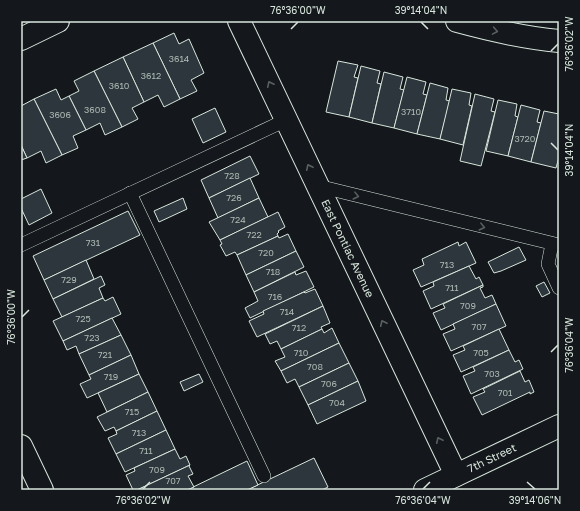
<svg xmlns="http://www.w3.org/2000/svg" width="580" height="511" font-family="'Golos Text',sans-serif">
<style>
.building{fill:#2c363c;stroke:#d8e6dc}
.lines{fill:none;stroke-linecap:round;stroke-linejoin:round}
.lane-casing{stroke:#d8e6dc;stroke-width:14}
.street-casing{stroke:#d8e6dc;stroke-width:24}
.secondary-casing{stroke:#d8e6dc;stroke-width:24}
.lane{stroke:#14181c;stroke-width:13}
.street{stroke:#14181c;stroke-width:22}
.secondary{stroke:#14181c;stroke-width:22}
.oneway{stroke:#59605f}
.ticks{fill:none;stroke:#d8e6dc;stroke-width:1.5}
.labels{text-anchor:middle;stroke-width:3;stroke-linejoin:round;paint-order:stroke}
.number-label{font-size:9px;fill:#adbab4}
.street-label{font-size:11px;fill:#d8e6dc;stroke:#14181c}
.neatline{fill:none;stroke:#d8e6dc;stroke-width:1.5}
.ticks-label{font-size:10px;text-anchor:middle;fill:#d8e6dc}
</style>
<rect width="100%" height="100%" fill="#14181c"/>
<g class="building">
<polygon points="174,33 179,44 189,39 204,73 191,80 197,91 180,99 153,43"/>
<polygon points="153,43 180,99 164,107 158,95 144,102 123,57"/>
<polygon points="123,57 144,102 132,108 138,119 122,127 94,71"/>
<polygon points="338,61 358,65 354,77 358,78 349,117 326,112"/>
<polygon points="361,66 380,71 377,83 381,84 372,123 349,117"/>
<polygon points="94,71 122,127 105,135 100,123 86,130 69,96 79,91 74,81"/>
<polygon points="384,72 403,77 400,89 404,90 394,128 372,123"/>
<polygon points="407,77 426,82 423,94 427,95 417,134 394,128"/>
<polygon points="430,83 448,88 446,100 450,101 440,139 417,134"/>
<polygon points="56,89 61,100 69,96 86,130 73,136 78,148 62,155 34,99"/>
<polygon points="452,89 471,93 469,105 472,106 463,145 440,139"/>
<polygon points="475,94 494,99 491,111 495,112 481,166 460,161"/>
<polygon points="34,99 62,155 46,163 41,151 27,158 21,145 21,106"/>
<polygon points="498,100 517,104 515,116 518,117 508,156 486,151"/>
<polygon points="521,105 540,110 537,122 541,123 531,162 508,156"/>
<polygon points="215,108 226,132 203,143 192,119"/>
<polygon points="544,111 559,114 559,157 556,168 531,162"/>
<polygon points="21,145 27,158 21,160"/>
<polygon points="250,156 259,174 209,198 201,180"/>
<polygon points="250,178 259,198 218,218 209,198"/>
<polygon points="41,189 52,213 29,225 21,208 21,199"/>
<polygon points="183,198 187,209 159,222 154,211"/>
<polygon points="259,198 268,217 220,240 209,222"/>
<polygon points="128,211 140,235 44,280 33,256"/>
<polygon points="278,212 285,227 278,231 279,232 277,234 278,236 237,255 235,252 226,256 220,245 222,244 220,240"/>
<polygon points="288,234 296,251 246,275 237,255 278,236 279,238"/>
<polygon points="458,242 459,246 466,242 476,263 421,287 413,270 424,265 422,259"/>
<polygon points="519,247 526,260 501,271 494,273 488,262"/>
<polygon points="296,251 304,267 254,292 246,275"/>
<polygon points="86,260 94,279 53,299 44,280"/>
<polygon points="469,266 476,279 479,277 483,285 431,309 423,291 434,286 433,282"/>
<polygon points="306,271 314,287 250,318 245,308 258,301 254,292 295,272 296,275"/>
<polygon points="101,276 105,285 99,288 103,298 62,317 53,299"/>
<polygon points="544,282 550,293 542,297 536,286"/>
<polygon points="483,285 483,287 480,288 485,298 492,295 496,304 441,330 433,313 445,308 443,304"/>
<polygon points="315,289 323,306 257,337 249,321 264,314 263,311 304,292 305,293"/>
<polygon points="113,297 121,314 63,341 53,321 103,298 105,301"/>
<polygon points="496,304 506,326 451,351 443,334 455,329 453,324"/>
<polygon points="323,306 330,323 321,327 322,329 281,349 277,341 270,344 265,334"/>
<polygon points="112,318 121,335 79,354 76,346 67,350 63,341"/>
<polygon points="332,328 339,343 281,371 275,361 285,357 281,349 322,329 324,333"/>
<polygon points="499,329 509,350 461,372 453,355 465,350 463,346"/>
<polygon points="121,335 131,355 89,375 79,354"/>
<polygon points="339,343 349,363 299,387 295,379 287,383 281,371"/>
<polygon points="509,350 515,362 519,360 523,369 471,394 463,376 475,371 473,367"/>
<polygon points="131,355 139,374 87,398 80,384 91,379 89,375"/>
<polygon points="349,363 358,381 308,405 299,387"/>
<polygon points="520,371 525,382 529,380 534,392 530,394 530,392 482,415 473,397 485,392 483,389"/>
<polygon points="139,374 148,392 107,412 98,393"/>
<polygon points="199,374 203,382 184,391 180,382"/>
<polygon points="358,381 366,401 317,424 308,405"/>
<polygon points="148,392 157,411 116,431 114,427 105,431 97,417"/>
<polygon points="157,411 166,430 116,454 108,438 117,434 116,431"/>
<polygon points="166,430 175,449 125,472 116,454"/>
<polygon points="175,449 180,459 186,456 190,465 137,490 133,490 126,475 135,471 134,468"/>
<polygon points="314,458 328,487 322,490 247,490"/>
<polygon points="247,461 258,485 247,490 187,490"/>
<polygon points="190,465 189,466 193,474 188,476 194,487 187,490 137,490"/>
</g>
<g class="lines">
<g class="lane-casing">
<g id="lane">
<polyline points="318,186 559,245"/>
<polyline points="130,193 264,476"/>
<polyline points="552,244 548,264 559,288"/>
<polyline points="21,245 286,120"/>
</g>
</g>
<g class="street-casing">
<g id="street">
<path id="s1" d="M239,21L456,475"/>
<path d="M457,21C490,30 525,38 559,41"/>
<polyline points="21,39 58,21"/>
<path id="s2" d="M425,490L559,426"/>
</g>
</g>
<g class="secondary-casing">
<polyline id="secondary" points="21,446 42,490"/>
</g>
<use href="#lane" class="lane"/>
<use href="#street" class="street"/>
<use href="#secondary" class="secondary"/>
</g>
<defs><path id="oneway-chevron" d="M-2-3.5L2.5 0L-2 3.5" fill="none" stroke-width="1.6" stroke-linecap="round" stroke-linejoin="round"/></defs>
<g class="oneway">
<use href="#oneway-chevron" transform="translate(495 31) rotate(10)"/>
<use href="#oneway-chevron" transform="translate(270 84) rotate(-115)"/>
<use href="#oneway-chevron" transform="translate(309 167) rotate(-115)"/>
<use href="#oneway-chevron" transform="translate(356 196) rotate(14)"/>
<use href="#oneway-chevron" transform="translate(482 227) rotate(14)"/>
<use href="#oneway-chevron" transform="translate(383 323) rotate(-115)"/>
<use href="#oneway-chevron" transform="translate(439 440) rotate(-115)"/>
</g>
<path class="ticks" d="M421,22L428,29M291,29L298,22M551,51L558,44M551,143L558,150M22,317L29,310M551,352L558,345M527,482L535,489M143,489L150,482M423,489L430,482"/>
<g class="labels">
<g class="number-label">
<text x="179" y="62">3614</text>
<text x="151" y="79">3612</text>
<text x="119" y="89">3610</text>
<text x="95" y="113">3608</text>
<text x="411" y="115">3710</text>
<text x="60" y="118">3606</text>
<text x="525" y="142">3720</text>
<text x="232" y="179">728</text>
<text x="234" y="201">726</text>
<text x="238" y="223">724</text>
<text x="254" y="238">722</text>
<text x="93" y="246">731</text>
<text x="266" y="256">720</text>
<text x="447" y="268">713</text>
<text x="273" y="275">718</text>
<text x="69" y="283">729</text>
<text x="452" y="291">711</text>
<text x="275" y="300">716</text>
<text x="468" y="309">709</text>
<text x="287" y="315">714</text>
<text x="83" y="322">725</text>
<text x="479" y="330">707</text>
<text x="299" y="331">712</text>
<text x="92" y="341">723</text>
<text x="301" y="356">710</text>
<text x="481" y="356">705</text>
<text x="105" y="358">721</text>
<text x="315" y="370">708</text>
<text x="492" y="377">703</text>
<text x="111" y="380">719</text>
<text x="329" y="387">706</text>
<text x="505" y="396">701</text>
<text x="337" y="406">704</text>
<text x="132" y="415">715</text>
<text x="139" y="436">713</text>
<text x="146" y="454">711</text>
<text x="157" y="473">709</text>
<text x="173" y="484">707</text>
</g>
<g class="street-label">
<text dy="4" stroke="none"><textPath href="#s1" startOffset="252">East Pontiac Avenue</textPath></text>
<text dy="4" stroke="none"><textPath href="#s2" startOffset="74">7th Street</textPath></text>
</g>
</g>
<rect width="580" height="511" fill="none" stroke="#14181c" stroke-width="44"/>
<rect x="22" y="22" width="536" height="467" class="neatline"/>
<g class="ticks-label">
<text x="298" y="14">76°36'00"W</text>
<text x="421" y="14">39°14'04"N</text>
<text transform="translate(569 44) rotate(-90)" y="4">76°36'02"W</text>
<text transform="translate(569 150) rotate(-90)" y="4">39°14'04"N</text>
<text transform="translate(11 317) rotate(-90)" y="4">76°36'00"W</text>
<text transform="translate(569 345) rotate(-90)" y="4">76°36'04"W</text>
<text x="143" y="504">76°36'02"W</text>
<text x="423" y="504">76°36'04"W</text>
<text x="535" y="504">39°14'06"N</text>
</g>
</svg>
